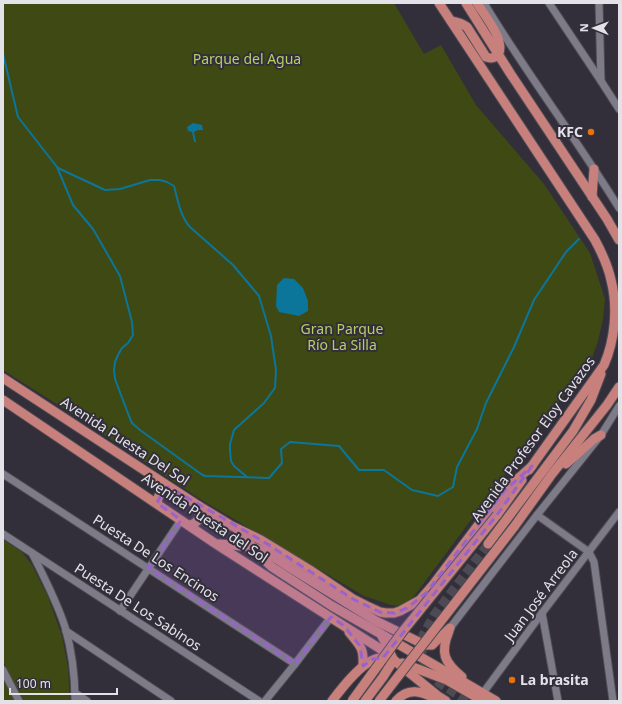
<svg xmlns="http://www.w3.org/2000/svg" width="622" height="704" font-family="'Noto Sans',sans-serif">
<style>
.green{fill:#3f4914}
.water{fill:#0c759a}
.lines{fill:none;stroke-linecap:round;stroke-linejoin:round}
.stream{stroke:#0c759a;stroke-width:2}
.major-tunnel{stroke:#4d4a54;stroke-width:9;stroke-dasharray:9 4.5;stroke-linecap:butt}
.minor-casing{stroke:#4f4c55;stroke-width:9}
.major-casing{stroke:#4f4c55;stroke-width:11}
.minor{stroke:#7e7b88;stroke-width:7}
.major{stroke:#c8807d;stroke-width:9}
.major-bridge-casing{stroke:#4f4c55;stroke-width:11;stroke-linecap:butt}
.major-bridge{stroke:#c8807d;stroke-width:9}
.marked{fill:#9a63cc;fill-opacity:0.2;stroke:#9a63cc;stroke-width:3;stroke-dasharray:8 5;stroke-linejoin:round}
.food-dot{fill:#e8710a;stroke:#322f3a;stroke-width:1.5}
.labels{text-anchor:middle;stroke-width:4;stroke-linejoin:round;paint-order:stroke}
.park-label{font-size:14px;fill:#b7cd65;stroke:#322f3a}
.poi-label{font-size:14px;font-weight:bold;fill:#e4e2e9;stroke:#322f3a;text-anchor:end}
.street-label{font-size:14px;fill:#e4e2e9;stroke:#322f3a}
</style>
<rect width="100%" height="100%" fill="#322f3a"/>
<g class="green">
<polygon points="3,3 394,3 424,54 441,45 476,105 544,184 590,253 605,299 603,319 598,341 592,358 409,603 400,606 391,605 364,596 200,499 74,415 3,370"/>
<polygon points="3,540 21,551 32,565 48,597 62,636 68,668 70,701 24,701 3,661"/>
<polygon points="3,673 17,701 3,701"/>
</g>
<g class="water">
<polygon points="193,123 202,125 203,130 198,130 194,132 196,142 194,142 192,132 188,131 187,127"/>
<polygon points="284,278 294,279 303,288 308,301 308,311 299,316 279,312 276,306 277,285"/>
</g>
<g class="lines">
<g class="stream">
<polyline points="3,54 18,117 57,167 73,205 93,229 120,276 132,322 133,335 128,343 122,348 118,355 115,362 114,370 115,379 129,416 132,423 140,430 201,474 205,476 269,478 282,463 281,449 290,442 339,446 359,470 384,470 412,490 438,496 453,487 457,467 477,429 486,403 514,347 534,300 566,252 579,239"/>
<path d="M58,168L105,190L120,189L150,180H160L167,182L174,186C178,200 180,216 190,227L233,265L259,296L271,336L276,370L275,388L264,403L234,430L230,444V451L231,461L234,466L247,477"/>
</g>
<polyline class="major-tunnel" points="467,701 439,683 427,670 422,653 423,635 434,615 488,544"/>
<g class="minor-casing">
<g id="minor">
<path d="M484,3C526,73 576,138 619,208"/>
<polyline points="549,3 601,81 619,109"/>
<polyline points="599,3 601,81"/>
<polyline points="3,474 295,664"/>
<polyline points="537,515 589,552 594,562 613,701"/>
<polyline points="3,534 259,701"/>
<path d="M32,553C44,577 57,602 65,627C72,651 75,676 75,701"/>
<polyline points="120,611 181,520"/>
<polyline points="542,613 558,701"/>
<polyline points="450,628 537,515 601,435 619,406"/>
<polyline points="66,631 171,701"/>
<polyline points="3,670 19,701"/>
<polyline points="75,693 87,701"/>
<polyline points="483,693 542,613 619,512"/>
<polyline points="265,701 295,664 331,617"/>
</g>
</g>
<g class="major-casing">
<g id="major">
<path d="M439,3L595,240C602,253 608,266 611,280C618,307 615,340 604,365L529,470"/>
<polyline points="466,3 510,73 607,219 619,240"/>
<path d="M451,21C457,22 462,23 467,27L486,57C490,58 491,59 495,57C511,46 483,14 477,3"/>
<polyline points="592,197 594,169"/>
<polyline points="3,378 199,506 232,526 261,540 310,570 353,599 367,606 380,612 386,613 394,613 400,611 420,600 433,585 504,491 532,466"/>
<polyline points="3,400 216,544 344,626 379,648 438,696 446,701"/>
<polyline points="566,464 594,439 601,435"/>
<path d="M157,503C158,495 162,489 169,487"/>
<polyline points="497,515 522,480"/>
<path d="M190,525C200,522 201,516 199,506"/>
<polyline points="514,527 552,474 607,405 619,387"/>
<polyline points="238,531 253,547 262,558 272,567 332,606 381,634 496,701"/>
<polyline points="219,544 253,547 266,552 292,569 376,621 425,645 432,645 434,643 450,628"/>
<polyline points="488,544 573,431 591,400 601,374"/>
<path d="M449,631C440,653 444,662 462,677"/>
<path d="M349,632C360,646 364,647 363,666"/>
<polyline points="402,663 447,680 483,701"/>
<path d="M332,701C341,689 359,666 373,660C377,657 383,658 388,658"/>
<polyline points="365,701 383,677 393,661 393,659 381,634"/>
<path d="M396,701C408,687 421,691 436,699"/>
</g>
</g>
<use href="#minor" class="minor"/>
<use href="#major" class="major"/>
<g class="major-bridge-casing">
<g id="major-bridge">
<polyline points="352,701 403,631 497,515"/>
<polyline points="379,701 514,527"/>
</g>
</g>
<use href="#major-bridge" class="major-bridge"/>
</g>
<path class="marked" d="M532,466L497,515L383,658L373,659L363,666L360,646L344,626L331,617L295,664L148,568L181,520L157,503L164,489L169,487L261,540L353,599L380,612L394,613L407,608L426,593L504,491Z"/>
<g class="food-dot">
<circle cx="591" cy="132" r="4"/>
<circle cx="512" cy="680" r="4"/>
</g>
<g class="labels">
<g class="park-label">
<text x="247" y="64">Parque del Agua</text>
<text x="342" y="334">Gran Parque<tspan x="342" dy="16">Río La Silla</tspan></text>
</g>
<g class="poi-label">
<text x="583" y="137">KFC</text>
<text x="520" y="685" text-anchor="start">La brasita</text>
</g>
<g class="street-label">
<text transform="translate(533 439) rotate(-54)" y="5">Avenida Profesor Eloy Cavazos</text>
<text transform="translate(125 441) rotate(33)" y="5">Avenida Puesta Del Sol</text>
<text transform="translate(205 518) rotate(34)" y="5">Avenida Puesta del Sol</text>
<text transform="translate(156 558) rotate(33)" y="5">Puesta De Los Encinos</text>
<text transform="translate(541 595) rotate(-53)" y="5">Juan José Arreola</text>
<text transform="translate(138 607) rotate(33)" y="5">Puesta De Los Sabinos</text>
</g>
</g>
<rect width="622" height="704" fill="none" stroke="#e4e2e9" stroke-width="8"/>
<g transform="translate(594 28) rotate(271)" stroke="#322f3a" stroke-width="3" paint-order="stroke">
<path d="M0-3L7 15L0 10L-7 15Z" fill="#e4e2e9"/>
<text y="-6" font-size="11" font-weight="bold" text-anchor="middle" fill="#e4e2e9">N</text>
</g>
<path d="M10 688v6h107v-6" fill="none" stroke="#e4e2e9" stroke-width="2"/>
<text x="16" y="688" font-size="12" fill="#e4e2e9" stroke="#322f3a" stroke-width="3" paint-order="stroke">100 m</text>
</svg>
